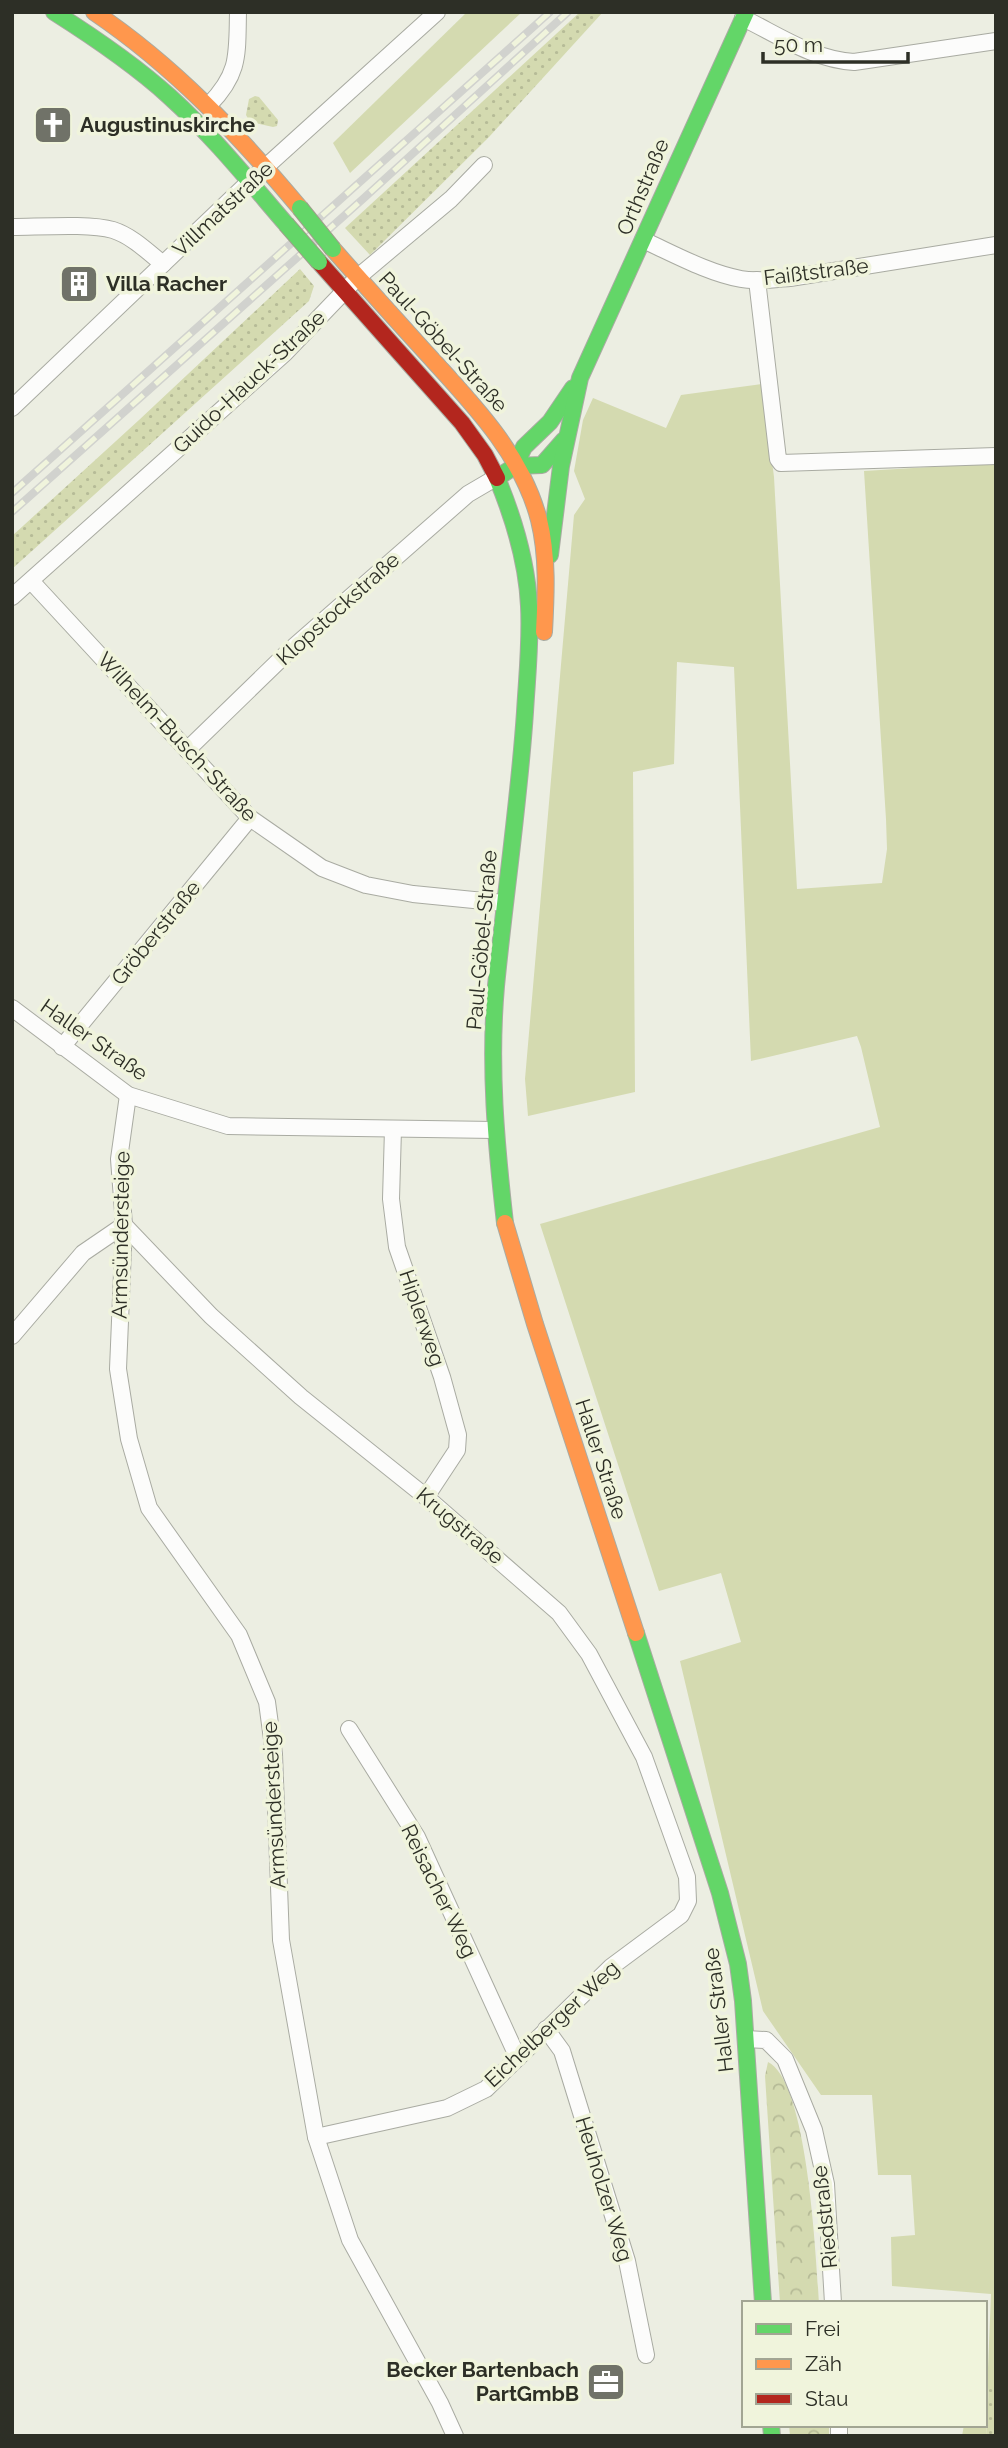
<svg xmlns="http://www.w3.org/2000/svg" width="1008" height="2448" font-family="Raleway,sans-serif">
<style>
.grass{fill:url(#grass-dots)}
.forest{fill:url(#forest-crowns)}
.green{fill:#d4dab0}
.lines{fill:none;stroke-linecap:round;stroke-linejoin:round}
.street-casing{stroke:#a9aba2;stroke-width:18}
.fast-casing{stroke:#a9aba2;stroke-width:18}
.slow-casing{stroke:#a9aba2;stroke-width:18}
.jam-casing{stroke:#a9aba2;stroke-width:18}
.street{stroke:#fcfcfb;stroke-width:16}
.fast{stroke:#63d668;stroke-width:16}
.slow{stroke:#ff974d;stroke-width:16}
.jam{stroke:#b3261e;stroke-width:16}
.rail-casing{stroke:#d1d2ce;stroke-width:8}
.rail{stroke:#f0f4dc;stroke-width:5;stroke-dasharray:16;stroke-linecap:butt}
.fast-bridge-casing{stroke:#9d9f8a;stroke-width:18;stroke-linecap:butt}
.fast-bridge{stroke:#63d668;stroke-width:16}
.labels{text-anchor:middle;stroke-width:7;stroke-linejoin:round;paint-order:stroke}
.poi-label{font-size:21px;font-weight:bold;fill:#2d2f26;stroke:#f0f4dc;text-anchor:start}
.street-label{font-size:21px;fill:#2d2f26;stroke:#f0f4dc}
</style>
<defs>
<pattern id="grass-dots" width="8" height="8" patternUnits="userSpaceOnUse" patternTransform="scale(1.75)"><rect width="8" height="8" fill="#d4dab0"/><path d="M2 2h.1M6 6h.1" fill="none" stroke="#b6bb97" stroke-width="1.8" stroke-linecap="round"/></pattern>
<pattern id="forest-crowns" width="20" height="18" patternUnits="userSpaceOnUse" patternTransform="scale(1.75)"><rect width="20" height="18" fill="#d4dab0"/><path d="M2 6a3 3 0 1 1 6 0M12 15a3 3 0 1 1 6 0" fill="none" stroke="#b6bb97"/></pattern>
</defs>
<rect width="100%" height="100%" fill="#eceee2"/>
<g class="grass">
<polygon points="580,12 603,12 489,137 370,255 345,228"/>
<polygon points="255,96 259,97 278,120 277,126 273,127 250,122 246,115 249,99"/>
<polygon points="300,269 314,286 309,301 12,569 12,536 139,420"/>
<polygon points="989,2387 996,2387 996,2436 986,2436"/>
</g>
<g class="forest">
<path d="M768,2062C808,2081 816,2259 819,2303H780L765,2076Z"/>
<polygon points="789,2425 829,2425 829,2436 790,2436"/>
</g>
<g class="green">
<polygon points="467,12 522,12 350,173 333,143"/>
<polygon points="762,384 774,477 797,889 882,883 887,849 886,819 864,471 996,463 996,2387 989,2387 986,2436 962,2436 964,2425 985,2425 985,2374 988,2368 991,2294 892,2286 891,2237 915,2235 911,2175 878,2175 872,2095 821,2095 763,2011 680,1661 741,1642 721,1573 659,1591 540,1224 880,1127 861,1047 857,1036 751,1061 734,667 677,662 674,764 633,772 635,1092 528,1116 525,1079 574,515 585,499 574,471 583,420 593,398 666,428 681,395"/>
</g>
<g class="lines">
<g class="street-casing">
<g id="street">
<path d="M743,18C778,35 814,60 854,62L996,41"/>
<path d="M209,105C240,73 237,55 238,12"/>
<path d="M12,227C38,227 90,223 113,230C132,236 148,252 163,264"/>
<path d="M643,240C674,254 708,273 741,279C757,282 774,279 790,278L996,245"/>
<polyline points="757,280 778,459 781,463 996,456"/>
<polyline points="12,408 249,182 437,12"/>
<polyline points="31,581 250,818 322,868 366,885 413,894 504,903"/>
<polyline points="12,597 285,353 358,277 451,199 484,165"/>
<polyline points="187,750 289,651 468,494 497,477"/>
<polyline points="12,1008 128,1095 228,1126 495,1130"/>
<polyline points="62,1047 250,818"/>
<polyline points="128,1095 119,1159 124,1225 118,1369 129,1439 149,1508 239,1635 267,1702 274,1754 281,1940 316,2137 350,2240 440,2403 455,2436"/>
<polyline points="393,1129 391,1199 397,1247 442,1377 458,1435 457,1450 426,1497"/>
<polyline points="124,1225 211,1316 301,1397 426,1497 559,1613 589,1654 644,1757 687,1877 688,1901 681,1915 611,1967 486,2089 447,2108 316,2137"/>
<polyline points="12,1336 83,1253 124,1225"/>
<polyline points="349,1729 417,1837 518,2058"/>
<polyline points="546,2029 562,2051 627,2261 646,2355"/>
<polyline points="746,2039 766,2040 785,2059 814,2130 826,2184 833,2303"/>
<polyline points="839,2425 839,2436"/>
</g>
</g>
<g class="fast-casing">
<g id="fast">
<path d="M54,12C95,38 135,65 170,97C213,136 249,181 286,224"/>
<polyline points="515,466 524,447 550,422 573,388"/>
<polyline points="503,474 515,466 542,465 564,440"/>
<path d="M497,478C514,519 527,562 529,606C531,641 527,677 525,712C519,803 505,894 496,986C489,1066 496,1144 505,1223"/>
<polyline points="550,555 561,466 580,378 746,12"/>
<polyline points="636,1633 720,1893 738,1964 743,2001 763,2303"/>
<polyline points="771,2425 772,2436"/>
</g>
</g>
<g class="slow-casing">
<g id="slow">
<path d="M94,12C174,66 238,134 300,208"/>
<path d="M333,249C361,281 390,313 419,345C466,397 521,450 539,520C548,556 546,595 544,632"/>
<polyline points="505,1223 535,1324 636,1633"/>
</g>
</g>
<g class="jam-casing">
<polyline id="jam" points="319,262 462,423 485,455 497,478"/>
</g>
<use href="#street" class="street"/>
<use href="#fast" class="fast"/>
<use href="#slow" class="slow"/>
<use href="#jam" class="jam"/>
<g class="rail-casing">
<g id="rail">
<polyline points="12,493 550,12"/>
<polyline points="12,512 364,198 568,12"/>
</g>
</g>
<use href="#rail" class="rail"/>
<g class="fast-bridge-casing">
<g id="fast-bridge">
<polyline points="300,208 333,249"/>
<polyline points="286,224 319,262"/>
</g>
</g>
<use href="#fast-bridge" class="fast-bridge"/>
</g>
<defs>
<g id="church-square" transform="scale(2.0125)"><rect x="-9" y="-9" width="18" height="18" rx="4" fill="#707268" stroke="#f0f4dc"/><path d="M-1.2-6h2.4v3.5h3.3v2.4h-3.3V6h-2.4V-.1h-3.3v-2.4h3.3Z" fill="#fff"/></g>
<g id="building-square" transform="scale(2.0125)"><rect x="-9" y="-9" width="18" height="18" rx="4" fill="#707268" stroke="#f0f4dc"/><path d="M-4-6H4V6H1V3H-1V6H-4ZM-2.5-4.3h1.7v1.8h-1.7ZM.8-4.3h1.7v1.8H.8ZM-2.5-1h1.7V.8h-1.7ZM.8-1h1.7V.8H.8Z" fill="#fff"/></g>
<g id="office-square" transform="scale(2.0125)"><rect x="-9" y="-9" width="18" height="18" rx="4" fill="#707268" stroke="#f0f4dc"/><path d="M-6-3h4V-5.5h4V-3h4V5H-6ZM-1-4.5V-3h2v-1.5ZM-6 0V1H6V0Z" fill="#fff"/></g>
</defs>
<g fill-rule="evenodd">
<use href="#church-square" x="53" y="125"/>
<use href="#building-square" x="79" y="284"/>
<use href="#office-square" x="606" y="2382"/>
</g>
<g class="labels">
<g class="poi-label">
<text x="80" y="132">Augustinuskirche</text>
<text x="106" y="291">Villa Racher</text>
<text x="579" y="2377" text-anchor="end">Becker Bartenbach<tspan x="579" dy="24">PartGmbB</tspan></text>
</g>
<g class="street-label">
<text transform="translate(643 187) rotate(-67)" y="7">Orthstraße</text>
<text transform="translate(223 209) rotate(-43)" y="7">Villmatstraße</text>
<text transform="translate(816 272) rotate(-7)" y="7">Faißtstraße</text>
<text transform="translate(443 342) rotate(48)" y="7">Paul-Göbel-Straße</text>
<text transform="translate(249 382) rotate(-43)" y="7">Guido-Hauck-Straße</text>
<text transform="translate(338 609) rotate(-42)" y="7">Klopstockstraße</text>
<text transform="translate(177 737) rotate(47)" y="7">Wilhelm-Busch-Straße</text>
<text transform="translate(156 933) rotate(-51)" y="7">Gröberstraße</text>
<text transform="translate(482 940) rotate(-85)" y="7">Paul-Göbel-Straße</text>
<text transform="translate(94 1040) rotate(35)" y="7">Haller Straße</text>
<text transform="translate(121 1235) rotate(-89)" y="7">Armsündersteige</text>
<text transform="translate(422 1318) rotate(71)" y="7">Hiplerweg</text>
<text transform="translate(601 1459) rotate(72)" y="7">Haller Straße</text>
<text transform="translate(460 1526) rotate(40)" y="7">Krugstraße</text>
<text transform="translate(274 1805) rotate(-93)" y="7">Armsündersteige</text>
<text transform="translate(439 1891) rotate(64)" y="7">Reisacher Weg</text>
<text transform="translate(719 2010) rotate(-97)" y="7">Haller Straße</text>
<text transform="translate(552 2024) rotate(-43)" y="7">Eichelberger Weg</text>
<text transform="translate(604 2189) rotate(73)" y="7">Heuholzer Weg</text>
<text transform="translate(825 2217) rotate(-96)" y="7">Riedstraße</text>
</g>
</g>
<rect width="1008" height="2448" fill="none" stroke="#2d2f26" stroke-width="28"/>
<rect x="742" y="2301" width="245" height="126" fill="#f0f4dc" stroke="#a2a593" stroke-width="2"/>
<rect x="756" y="2324" width="35" height="10" fill="#63d668" stroke="#a2a593" stroke-width="2"/>
<text x="805" y="2336" font-size="21" fill="#2d2f26">Frei</text>
<rect x="756" y="2359" width="35" height="10" fill="#ff974d" stroke="#a2a593" stroke-width="2"/>
<text x="805" y="2371" font-size="21" fill="#2d2f26">Zäh</text>
<rect x="756" y="2394" width="35" height="10" fill="#b3261e" stroke="#a2a593" stroke-width="2"/>
<text x="805" y="2406" font-size="21" fill="#2d2f26">Stau</text>
<path d="M763 52v10h145v-10" fill="none" stroke="#2d2f26" stroke-width="3.5"/>
<text x="774" y="52" font-size="21" fill="#2d2f26" stroke="#f0f4dc" stroke-width="5" paint-order="stroke">50 m</text>
</svg>
